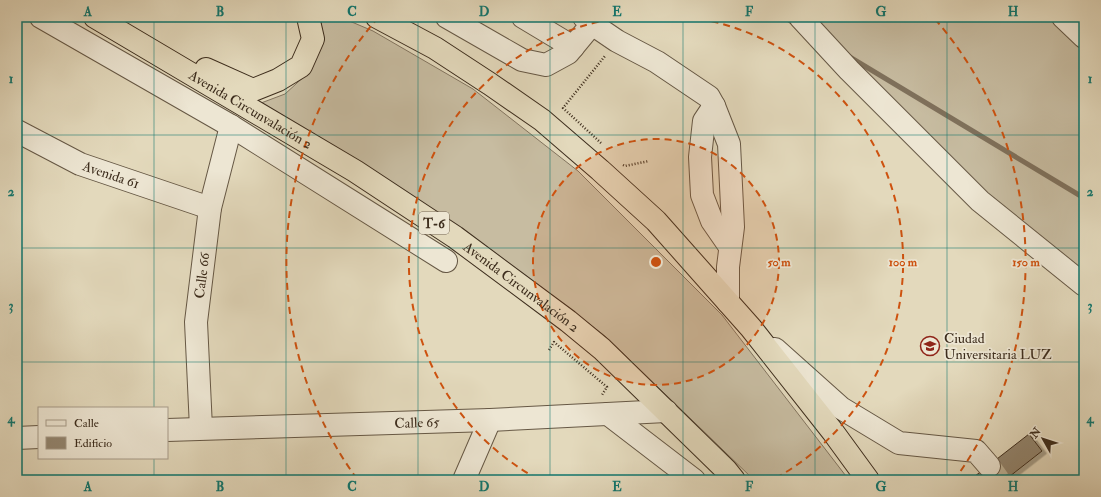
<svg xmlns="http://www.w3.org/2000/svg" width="1101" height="497" font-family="'IM FELL Double Pica',serif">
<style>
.grass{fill:#c7bca1;stroke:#82745f}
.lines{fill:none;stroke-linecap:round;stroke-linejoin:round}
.stream{stroke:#7f715c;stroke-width:5}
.building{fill:#938670;stroke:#3d2d1d;filter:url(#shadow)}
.minor-tunnel{stroke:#c2b79c;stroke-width:22;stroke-dasharray:22 11;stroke-linecap:butt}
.minor-casing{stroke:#665845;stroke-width:24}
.highway-casing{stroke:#3d2d1d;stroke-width:24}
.path{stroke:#3d2d1d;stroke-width:2.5;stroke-dasharray:1 2;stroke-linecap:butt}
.minor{stroke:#ede6d3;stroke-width:22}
.highway{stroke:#e3d9bc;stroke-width:22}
.grid{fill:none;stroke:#0f766e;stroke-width:1;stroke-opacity:0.55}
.ring{fill:none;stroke:#ce520f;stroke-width:2;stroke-dasharray:7 5}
.labels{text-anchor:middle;stroke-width:3.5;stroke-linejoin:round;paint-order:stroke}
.shield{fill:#ede6d3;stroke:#726454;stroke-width:1}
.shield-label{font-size:13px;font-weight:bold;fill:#3d2d1d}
.street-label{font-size:14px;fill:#3d2d1d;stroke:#ede6d3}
.poi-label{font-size:14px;fill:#3d2d1d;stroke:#ede6d3;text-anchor:start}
.centre{fill:#ce520f;stroke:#ede6d3;stroke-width:2}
.ring-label{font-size:12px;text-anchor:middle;font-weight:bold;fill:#ce520f;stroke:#ede6d3;stroke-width:3.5;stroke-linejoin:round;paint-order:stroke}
.neatline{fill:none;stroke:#0f766e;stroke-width:1.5}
.grid-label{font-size:13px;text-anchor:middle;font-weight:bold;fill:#0f766e}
</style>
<defs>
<filter id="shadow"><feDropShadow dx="4.5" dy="2.5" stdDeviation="0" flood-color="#0004"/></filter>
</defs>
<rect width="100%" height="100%" fill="#e3d9bc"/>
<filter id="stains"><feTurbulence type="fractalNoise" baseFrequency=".005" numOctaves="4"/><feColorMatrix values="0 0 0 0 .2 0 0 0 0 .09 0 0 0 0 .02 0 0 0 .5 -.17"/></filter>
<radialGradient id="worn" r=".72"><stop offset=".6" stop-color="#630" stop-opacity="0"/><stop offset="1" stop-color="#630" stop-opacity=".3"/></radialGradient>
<g class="grass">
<polygon points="319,17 340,17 373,31 473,89 578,171 722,315 849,480 754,480 605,336 541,287 421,202 261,103 285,94 309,72 324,40 321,23"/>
<polygon points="810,17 1047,17 1084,50 1084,271 986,193"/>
</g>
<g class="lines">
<g class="stream">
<polyline points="784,17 795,24"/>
<polyline points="848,56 1084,198"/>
</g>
</g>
<polygon class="building" points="1029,434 1042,451 1005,480 970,480"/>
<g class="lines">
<polyline class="minor-tunnel" points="989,466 999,480"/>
<g class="minor-casing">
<g id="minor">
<polyline points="41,17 231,126 446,261"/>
<polyline points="447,17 522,60 546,65 568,53 592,24 584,17"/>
<polyline points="523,17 573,47"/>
<polyline points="593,17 592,24 617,41 657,62 709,97 714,106 729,144 733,227 728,267 728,302"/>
<polyline points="800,17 849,70 980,201 1084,285"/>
<polyline points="1063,17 1084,37"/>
<polyline points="714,106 704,121 700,157 702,195 712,221 730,247"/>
<path id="s1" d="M17,131L80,164L210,208"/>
<polyline points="775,349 841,408 899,443 976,451 989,466"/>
<polyline points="608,414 694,480"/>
<path id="s2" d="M201,428L196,322L210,208L231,126"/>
<path id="s3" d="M167,430L490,420L666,411"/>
<polyline points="17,438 39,437"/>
<polyline points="464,480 490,420"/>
</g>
</g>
<g class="highway-casing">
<g id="highway">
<path id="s4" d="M95,17L355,171L455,237L568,321L602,349L726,470L734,480"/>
<polyline points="377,17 435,48 490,84 542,120 600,170 656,221 751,328 833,432 868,480"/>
<polyline points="206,69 253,90 278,80 301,66 313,39 308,17"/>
</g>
</g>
<g class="path">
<polyline points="601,143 563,108 605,56"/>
<polyline points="623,165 625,166 649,161"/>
<polyline points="549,350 554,342 607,387 602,395"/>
</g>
<use href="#minor" class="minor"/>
<use href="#highway" class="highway"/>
</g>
<path class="grid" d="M154,17V408M286,17V480M418,17V480M550,17V480M683,17V480M815,17V480M947,17V480M17,135H1084M17,248H1084M17,362H1084M154,458V480"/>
<circle cx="656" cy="262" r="123" fill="#ce520f" fill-opacity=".12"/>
<g class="ring">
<circle cx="656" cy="262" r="123"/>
<path d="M538 479A247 247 0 0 1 624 17M688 17A247 247 0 0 1 774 479"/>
<path d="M357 479A370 370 0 0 1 377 19M935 19A370 370 0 0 1 955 479"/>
</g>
<defs>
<g id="university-ring" transform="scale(1)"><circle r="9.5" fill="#ede6d3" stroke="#8f2418" stroke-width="1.5"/><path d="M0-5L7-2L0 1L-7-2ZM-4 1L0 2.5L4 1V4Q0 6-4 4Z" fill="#8f2418"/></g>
</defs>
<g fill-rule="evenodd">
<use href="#university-ring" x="930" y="346"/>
</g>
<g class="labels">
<rect class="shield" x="419" y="212" width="30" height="22" rx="3"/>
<g class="shield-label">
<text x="434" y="228">T-6</text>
</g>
<g class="street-label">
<text dy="5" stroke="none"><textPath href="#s4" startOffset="181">Avenida Circunvalación 2</textPath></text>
<text dy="5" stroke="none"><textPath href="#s1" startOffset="104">Avenida 61</textPath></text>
<text dy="5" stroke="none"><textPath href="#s2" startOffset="153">Calle 66</textPath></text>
<text dy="5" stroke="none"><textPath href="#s4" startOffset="505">Avenida Circunvalación 2</textPath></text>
<text dy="5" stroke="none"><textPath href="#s3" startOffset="250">Calle 65</textPath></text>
</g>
<g class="poi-label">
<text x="944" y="343">Ciudad<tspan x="944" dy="16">Universitaria LUZ</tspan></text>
</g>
</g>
<circle cx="656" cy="262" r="6" class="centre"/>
<g class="ring-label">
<text x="779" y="266">50 m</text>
<text x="903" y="266">100 m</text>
<text x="1026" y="266">150 m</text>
</g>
<rect width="1101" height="497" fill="none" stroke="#e3d9bc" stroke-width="44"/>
<rect x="38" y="407" width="130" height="52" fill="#ede6d3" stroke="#a79c8a"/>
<rect x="46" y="420" width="20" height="6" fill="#ede6d3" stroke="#a79c8a"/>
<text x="74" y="427" font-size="12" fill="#3d2d1d">Calle</text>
<rect x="46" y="437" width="20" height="12" fill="#938670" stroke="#a79c8a"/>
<text x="74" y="447" font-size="12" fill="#3d2d1d">Edificio</text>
<g transform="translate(1043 439) rotate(309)" stroke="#ede6d3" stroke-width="3" paint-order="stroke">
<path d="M0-3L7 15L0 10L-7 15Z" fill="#3d2d1d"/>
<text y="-6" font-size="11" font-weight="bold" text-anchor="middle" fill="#3d2d1d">N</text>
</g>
<rect x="22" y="22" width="1057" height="453" class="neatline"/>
<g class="grid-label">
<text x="88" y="16">A</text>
<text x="220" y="16">B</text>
<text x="352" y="16">C</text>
<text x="484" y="16">D</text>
<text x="617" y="16">E</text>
<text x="749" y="16">F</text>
<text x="881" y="16">G</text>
<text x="1013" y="16">H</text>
<text x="11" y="83">1</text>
<text x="1090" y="83">1</text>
<text x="11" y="196">2</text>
<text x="1090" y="196">2</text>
<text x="11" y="310">3</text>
<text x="1090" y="310">3</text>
<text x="11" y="423">4</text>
<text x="1090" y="423">4</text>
<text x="88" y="491">A</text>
<text x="220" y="491">B</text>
<text x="352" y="491">C</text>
<text x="484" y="491">D</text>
<text x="617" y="491">E</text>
<text x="749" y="491">F</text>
<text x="881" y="491">G</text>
<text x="1013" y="491">H</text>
</g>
<rect width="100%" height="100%" filter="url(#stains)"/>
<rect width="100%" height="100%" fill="url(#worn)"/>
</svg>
